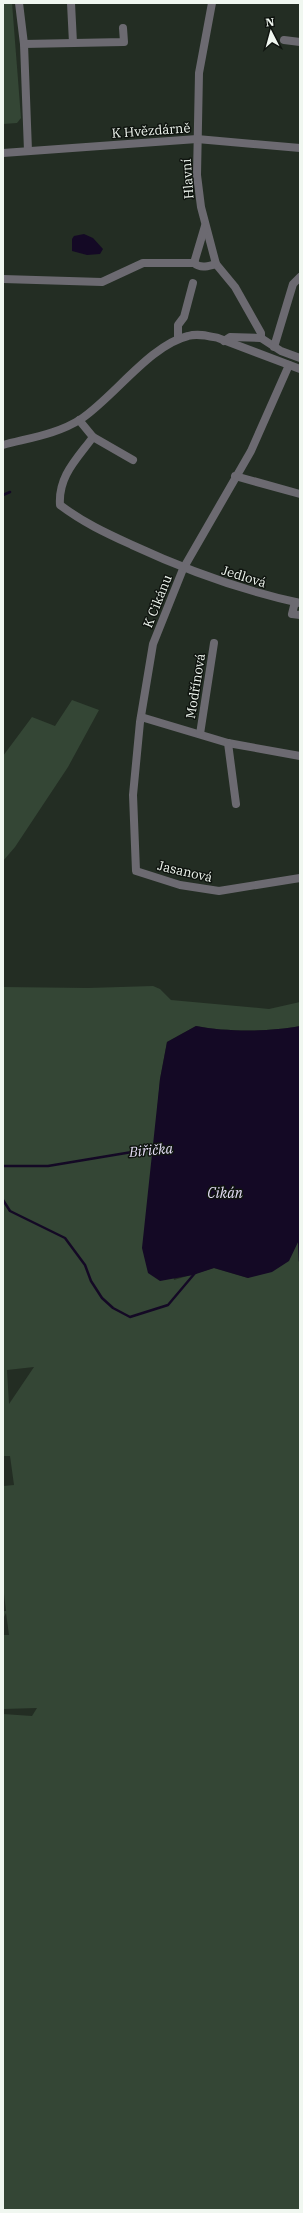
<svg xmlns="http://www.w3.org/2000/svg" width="303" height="2213" font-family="'IBM Plex Serif',serif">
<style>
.green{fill:#344635;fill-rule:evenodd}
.water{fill:#140925}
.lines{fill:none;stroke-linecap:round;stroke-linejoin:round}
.stream{stroke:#140925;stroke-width:2.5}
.minor{stroke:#6c6a71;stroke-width:8}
.labels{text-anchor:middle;stroke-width:3;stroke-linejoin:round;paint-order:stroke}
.street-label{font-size:13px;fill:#f0f7f0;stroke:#0f140f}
.water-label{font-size:14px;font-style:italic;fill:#e6dff8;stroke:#0f140f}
</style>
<rect width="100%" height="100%" fill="#232d23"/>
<g class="green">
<polygon points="3,3 12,3 21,118 17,123 3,124"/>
<polygon points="72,700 99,710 68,767 15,847 3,861 3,756 32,717 55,726"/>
<path d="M153,986L160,989L171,1000L269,1009L300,1002V1026C270,1032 226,1032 196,1026L167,1042L160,1079L154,1148L174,1280L214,1268L248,1278L300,1238V2210H3V1714L32,1716L37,1708L3,1709V1635H9L6,1613L3,1619V1611H6L3,1585V1486L14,1485L10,1456H3V987L88,988ZM34,1367L9,1404L7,1370Z"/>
</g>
<g class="water">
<polygon points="84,234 93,238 103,249 100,254 87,255 72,251 72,239 74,236"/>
<path d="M196,1026C226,1032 270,1032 300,1026V1238L289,1261L272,1272L248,1278L214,1268L193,1275L160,1281L148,1273L142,1248L160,1079L167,1042Z"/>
</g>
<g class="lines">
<g class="stream">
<polyline points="3,495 10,492"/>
<polyline points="3,1166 48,1166 156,1148"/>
<polyline points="3,1200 10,1211 65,1238 85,1265 91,1281 102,1298 113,1308 130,1317 168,1305 195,1273"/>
<polyline points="299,1236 300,1261"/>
</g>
<g class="minor">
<polyline points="19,3 24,44 28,151"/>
<polyline points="71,3 73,43"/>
<polyline points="212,3 199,73 197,175 201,207 216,264 235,287 261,333 261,338"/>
<polyline points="284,40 300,42"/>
<polyline points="24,44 124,42 123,28"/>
<polyline points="3,153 197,139 300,148"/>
<polyline points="194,263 205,226"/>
<path d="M3,279L102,282L143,263H194C201,269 208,266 216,264"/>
<polyline points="178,339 178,325 184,317 193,283"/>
<polyline points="224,341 230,337 261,338 281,351 300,358"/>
<polyline points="274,347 293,284 300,277"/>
<polyline points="289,365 251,451 183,569 153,644 140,722 133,795 136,871 180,885 219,891 300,878"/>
<path d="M79,420L93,437C77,459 58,476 60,505C84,523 106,533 132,545C188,571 240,590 300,603"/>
<polyline points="93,437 133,460"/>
<path d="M3,445C29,438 58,434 81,419C114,397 150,345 188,336C198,333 209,336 218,338L300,369"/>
<polyline points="235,476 300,494"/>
<polyline points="295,602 292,614 300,615"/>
<polyline points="141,717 228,743 300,756"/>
<polyline points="200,734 214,643"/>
<polyline points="228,743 236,804"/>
</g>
</g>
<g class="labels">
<g class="street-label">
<text transform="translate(151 130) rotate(-4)" y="5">K Hvězdárně</text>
<text transform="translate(187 179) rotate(-94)" y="5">Hlavní</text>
<text transform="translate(244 576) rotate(17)" y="5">Jedlová</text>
<text transform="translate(157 601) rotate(-68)" y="5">K Cikánu</text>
<text transform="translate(195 686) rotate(-81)" y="5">Modřínová</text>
<text transform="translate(185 871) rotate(13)" y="5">Jasanová</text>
</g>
<g class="water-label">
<text transform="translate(151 1150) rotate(-5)" y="5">Biřička</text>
<text x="225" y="1198">Cikán</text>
</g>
</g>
<rect width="303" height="2213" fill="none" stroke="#f0f7f0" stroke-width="8"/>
<g transform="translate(271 32) rotate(354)" stroke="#0f140f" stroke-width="3" paint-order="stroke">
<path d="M0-3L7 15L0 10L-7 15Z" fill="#f0f7f0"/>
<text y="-6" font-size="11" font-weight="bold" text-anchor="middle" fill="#f0f7f0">N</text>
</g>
</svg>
